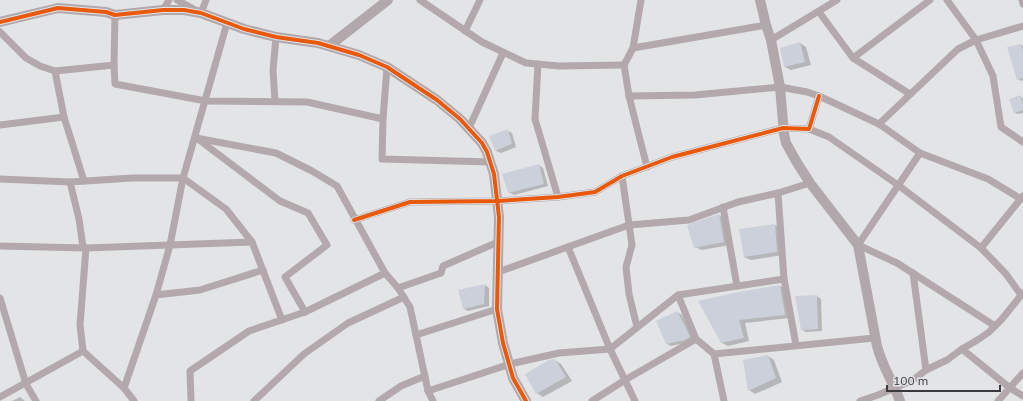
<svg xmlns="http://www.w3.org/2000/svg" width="1023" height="401" font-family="Mulish,sans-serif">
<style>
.shadow{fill:#0003}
.building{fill:#ccd0da}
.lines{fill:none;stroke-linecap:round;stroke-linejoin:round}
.street{stroke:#b3a9ac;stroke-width:7}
.secondary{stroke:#b1a8ab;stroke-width:10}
.cycleway-casing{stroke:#e2e3e7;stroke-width:6}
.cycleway{stroke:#e8590c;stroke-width:4}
</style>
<rect width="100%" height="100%" fill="#e3e4e6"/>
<g class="shadow">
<polygon points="800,43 806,47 811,65 791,70 785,67"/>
<polygon points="1021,45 1023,46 1023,80 1021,81 1018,79"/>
<polygon points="1020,96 1023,99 1023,113 1018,114 1015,113"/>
<polygon points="508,131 512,133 516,147 501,153 496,151 491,136"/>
<polygon points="539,165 543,168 548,186 514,195 509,192"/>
<polygon points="719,215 725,219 730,245 702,250 695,247"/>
<polygon points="775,225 781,228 783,255 751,260 744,257"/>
<polygon points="485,285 489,288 489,306 468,311 464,309"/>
<polygon points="780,286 786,289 790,318 745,323 749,341 728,346 722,343 700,302"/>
<polygon points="817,296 821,299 822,331 806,332 801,329"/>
<polygon points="677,312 682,315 694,339 690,342 671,346 667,344"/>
<polygon points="768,356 774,360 782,382 755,394 749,390"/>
<polygon points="555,360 561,364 572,381 543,397 537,393 526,375"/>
<polygon points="20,397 25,401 12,401"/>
</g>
<g class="building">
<polygon points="800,42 805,62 784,67 780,48"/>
<polygon points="1021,44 1023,52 1023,78 1017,80 1007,47"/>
<polygon points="1020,95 1023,105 1023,110 1014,113 1009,99"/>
<polygon points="508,129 512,144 495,151 489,136"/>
<polygon points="539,164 544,184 508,193 502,174"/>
<polygon points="719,214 724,242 694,248 687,225"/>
<polygon points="775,224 777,252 744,257 739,229"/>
<polygon points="485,284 484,304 463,309 458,290"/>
<polygon points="780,285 785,315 739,320 744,338 721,343 698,301 738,292"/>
<polygon points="817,295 818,329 801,330 795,296"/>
<polygon points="677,311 684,324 690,337 685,340 666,344 656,321"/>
<polygon points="768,355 776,378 748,391 743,360"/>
<polygon points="555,359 566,377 536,394 525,374 549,360"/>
</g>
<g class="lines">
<g class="street">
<polyline points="177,0 201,13 206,0"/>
<polyline points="420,0 482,42 526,63 559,66 624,65"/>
<polyline points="641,0 633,48 624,65 629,96 647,167"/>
<polyline points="947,0 976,40 993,76 1001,127 1023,142"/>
<polyline points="1022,0 1023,4"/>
<polyline points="163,10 169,0"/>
<polyline points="819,12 853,58 910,94"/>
<polyline points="115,15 114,65 115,84 206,101 307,102 383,119"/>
<polyline points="465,31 480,0"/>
<polyline points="0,32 26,58 40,66 55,71 114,65"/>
<polyline points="771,40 837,0"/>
<polyline points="633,48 766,25"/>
<polyline points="853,58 930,0"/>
<polyline points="538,64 535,119 558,197"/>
<polyline points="387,67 383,119 382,159 491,162"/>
<polyline points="55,71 64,117 84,181"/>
<polyline points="629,96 695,95 780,87 807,92 819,96 879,124 920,153 988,179 1021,199"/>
<polyline points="275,101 273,70 276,37"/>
<polyline points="879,124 958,49 976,40 1023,26"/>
<polyline points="0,125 64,117"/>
<polyline points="469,128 503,53"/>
<polyline points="809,129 829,137 898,185 981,248 1006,274 1021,295"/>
<polyline points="196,138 276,153 312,171 337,186 385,273 398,288 410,307 428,391 433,401"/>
<polyline points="198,139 280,201 308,213 327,245 285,277 305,312"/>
<polyline points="920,153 858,245 897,263 995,326"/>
<polyline points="622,176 632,245 626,267 629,294 637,327"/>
<polyline points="0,179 70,182 132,178 183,178 226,209 252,242 282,320"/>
<polyline points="70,182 79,219 83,247"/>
<polyline points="778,193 784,279 796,345"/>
<polyline points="723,207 737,286"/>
<polyline points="354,220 410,202 498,201 558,197 595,192 622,176 672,157 783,128 809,129 819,96"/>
<polyline points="0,246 86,248 252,242"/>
<polyline points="568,247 610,349 635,401"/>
<polyline points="86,248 80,325 83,351 124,388 134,401"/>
<polyline points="981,248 1023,196"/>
<polyline points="498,272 629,225 689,220 738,202 778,193 810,183"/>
<polyline points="913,273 926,370"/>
<polyline points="398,288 441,273 443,266 498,242"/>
<polyline points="156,295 200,290 263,270"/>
<polyline points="678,295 696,339 714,354 874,338"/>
<polyline points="0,298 26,384 36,401"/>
<polyline points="416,335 497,309"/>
<polyline points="962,349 1010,388 1023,396"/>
<polyline points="714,354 724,401"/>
<polyline points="124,388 156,295 170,245 183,178 227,23"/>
<polyline points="428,391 510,364 559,353 610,349 678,295 784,279"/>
<polyline points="0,397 83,351"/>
<polyline points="191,401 190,371 249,331 305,312 385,273"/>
<polyline points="254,401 304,354 348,323 404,297"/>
<polyline points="379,401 401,386 425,376"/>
<polyline points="592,401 625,380 696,339"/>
<polyline points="860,401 878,395 913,380 926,370 947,360 962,349 979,339 989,332 1002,319 1023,293"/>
<polyline points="998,401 1023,373"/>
</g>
<g class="secondary">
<path d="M760,0L766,25L771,40L780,87L784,134L786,143L796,161L810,183L858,245L877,346C882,366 893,382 900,401"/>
<polyline points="0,22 58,8 106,12 115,15 163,10 184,10 201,13 244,29 276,37 318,43 359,55 387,67 437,100 460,119 482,143 487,152 494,174 499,217 497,309 503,343 513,378 526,401"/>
<polyline points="329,46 388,0"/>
</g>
<g class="cycleway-casing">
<g id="cycleway">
<polyline points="0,22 58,8 106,12 115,15 163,10 184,10 201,13 244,29 276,37 318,43 359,55 387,67 437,100 460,119 482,143 487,152 494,174 499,217 497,309 503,343 513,378 526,401"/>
<polyline points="354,220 410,202 498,201 558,197 595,192 622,176 672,157 783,128 809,129 819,96"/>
</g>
</g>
<use href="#cycleway" class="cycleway"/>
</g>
<path d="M887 385v6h113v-6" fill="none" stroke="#3a3a3c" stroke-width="2"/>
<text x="893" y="385" font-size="12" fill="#3a3a3c" stroke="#e2e3e7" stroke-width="3" paint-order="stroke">100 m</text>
</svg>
